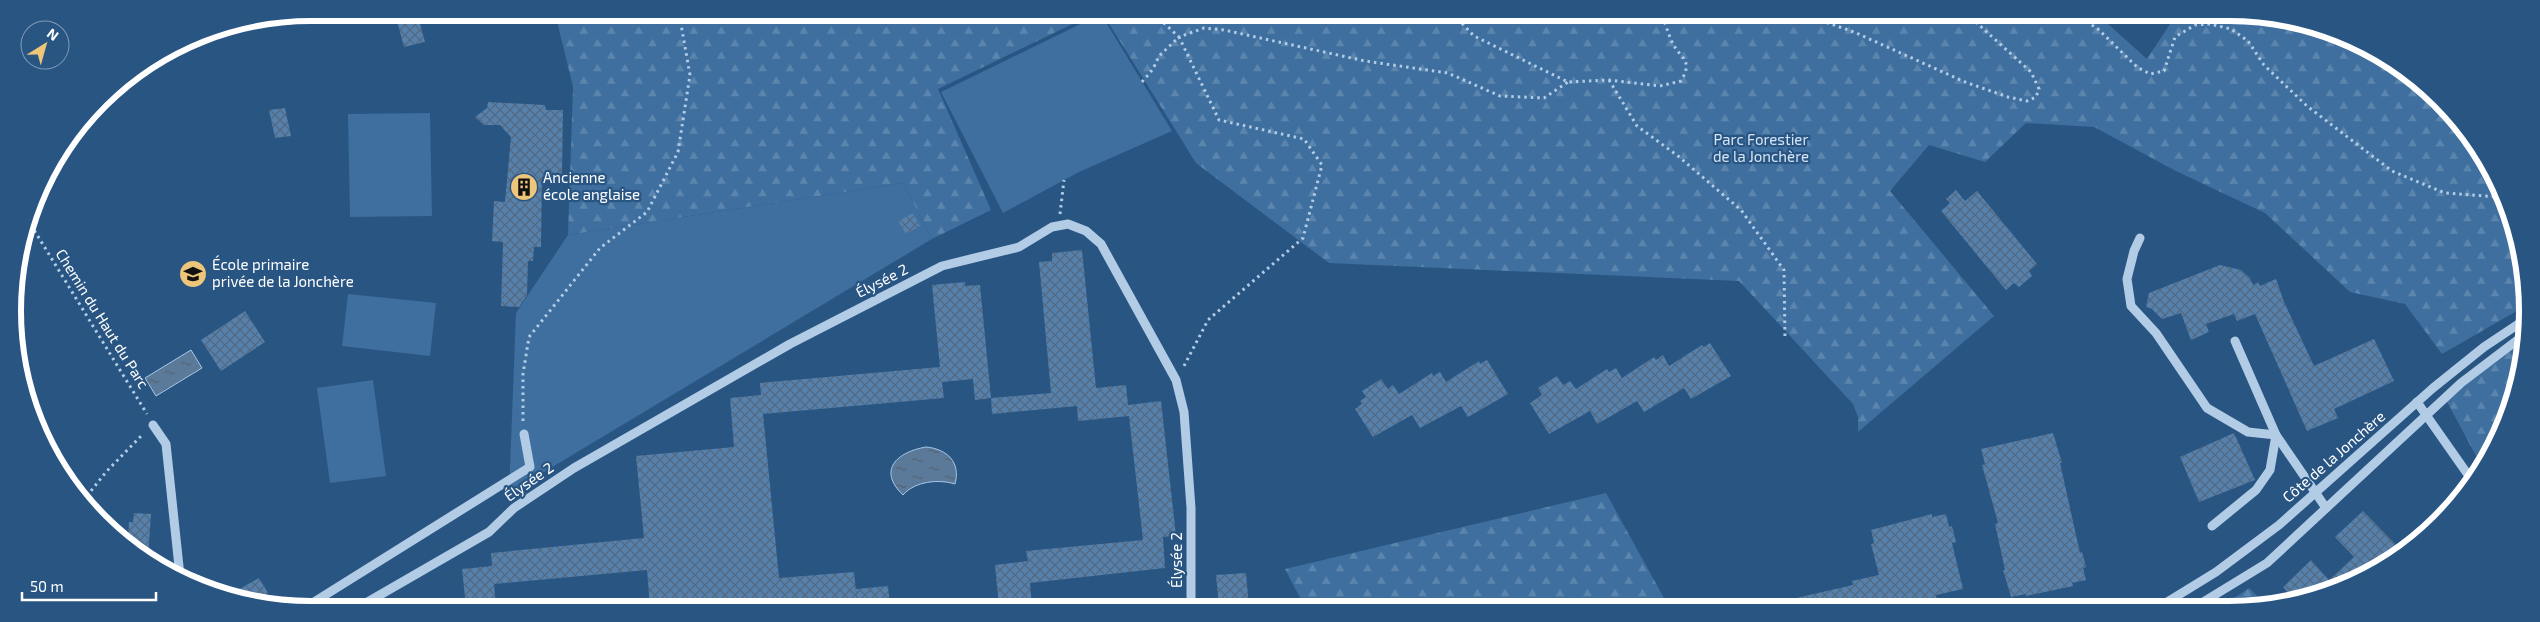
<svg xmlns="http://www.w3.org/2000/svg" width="2540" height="622" font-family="'Exo 2',sans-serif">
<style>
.green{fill:#3e6f9f}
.forest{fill:url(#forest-firs)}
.water{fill:url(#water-ripples);stroke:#a7c8e7}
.building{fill:url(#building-cross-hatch)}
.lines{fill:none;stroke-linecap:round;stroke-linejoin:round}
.path{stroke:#b2cce6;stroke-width:3;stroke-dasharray:2.5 4;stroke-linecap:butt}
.minor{stroke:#b2cce6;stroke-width:9}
.labels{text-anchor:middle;stroke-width:4.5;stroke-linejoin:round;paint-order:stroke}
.park-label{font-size:15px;fill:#d5e5f5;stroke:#295583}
.poi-label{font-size:15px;fill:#fff;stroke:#295583;text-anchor:start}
.street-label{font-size:15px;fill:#fff;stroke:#295583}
.rim{fill:none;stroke:#fff;stroke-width:6}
</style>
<defs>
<pattern id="forest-firs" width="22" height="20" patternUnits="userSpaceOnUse" patternTransform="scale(1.25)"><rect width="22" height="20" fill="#3e6f9f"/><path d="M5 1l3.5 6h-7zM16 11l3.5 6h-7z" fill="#5b85ad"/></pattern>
<pattern id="water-ripples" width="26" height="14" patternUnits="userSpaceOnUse" patternTransform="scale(1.25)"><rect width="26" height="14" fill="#5b7998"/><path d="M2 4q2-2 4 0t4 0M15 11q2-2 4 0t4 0" fill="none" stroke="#546272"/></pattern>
<pattern id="building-cross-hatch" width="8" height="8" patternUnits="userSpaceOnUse" patternTransform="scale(1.25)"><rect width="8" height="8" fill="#5681ac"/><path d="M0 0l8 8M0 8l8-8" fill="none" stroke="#526981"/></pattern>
</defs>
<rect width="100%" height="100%" fill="#295583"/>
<g class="green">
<polygon points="1101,14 1172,131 1079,172 1003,213 941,92"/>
<polygon points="430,113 432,216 350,217 348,114"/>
<polygon points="903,183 932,239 509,493 516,313 568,235"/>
<polygon points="348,294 436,303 430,356 342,346"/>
<polygon points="373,380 386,476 330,483 317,388"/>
</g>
<g class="forest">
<polygon points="555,13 1093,14 938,89 991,210 932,239 903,183 568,235 573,87"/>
<polygon points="1103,14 2098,15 2147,59 2176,15 2268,15 2348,45 2349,43 2378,53 2466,130 2517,234 2522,308 2442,354 2405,304 2350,292 2265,213 2176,171 2094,127 2026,123 1985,162 1929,145 1890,191 1994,316 1858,432 1858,417 1853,404 1739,281 1329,263 1196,163"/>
<polygon points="2524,338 2525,350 2497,443 2481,465 2445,398"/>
<polygon points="1606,493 1669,607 1305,607 1285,569"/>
<polygon points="2249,588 2268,607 2221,607"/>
</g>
<g class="water">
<polygon points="191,350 202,368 156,396 145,378"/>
<path d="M926,447C947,449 961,462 955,484C939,479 915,481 903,495C877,470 897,452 926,447Z"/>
</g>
<g class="building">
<polygon points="395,13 417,13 425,42 404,47"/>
<polygon points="488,102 545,105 546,110 563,110 562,177 542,177 541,247 534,247 533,261 528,261 527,295 519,307 501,306 503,242 492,241 494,201 505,202 511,137 500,125 484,125 475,117 487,108"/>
<polygon points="285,108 291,136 275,138 269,110"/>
<polygon points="1956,190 1965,201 1977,191 2037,264 2029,271 2032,276 2019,287 2014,283 2006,290 1941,211 1950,203 1946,199"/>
<polygon points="913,213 920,226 906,234 898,221"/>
<polygon points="1082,250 1096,388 1126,385 1128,405 1161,401 1176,536 1163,537 1165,568 1030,583 1032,607 999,607 995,565 1028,561 1026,551 1143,540 1129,416 1078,421 1077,406 992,414 991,398 1051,393 1039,262 1052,261 1052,253"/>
<polygon points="2220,265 2241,270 2250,278 2253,285 2258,282 2260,286 2276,279 2284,302 2314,366 2374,339 2394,381 2334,409 2338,418 2307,431 2255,314 2237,321 2234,314 2206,324 2209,332 2191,340 2181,313 2162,319 2152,309 2146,307 2149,293"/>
<polygon points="965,282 965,286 980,285 991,398 975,400 973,379 942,382 944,398 763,414 779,578 854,572 857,602 803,607 650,607 647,570 494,584 496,607 466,607 462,569 492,566 491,553 644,538 636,456 734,447 730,398 761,395 760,383 940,367 932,285"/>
<polygon points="245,311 265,342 221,371 201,340"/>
<polygon points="1710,343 1731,376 1691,399 1684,388 1644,412 1637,401 1597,424 1590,411 1549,434 1530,403 1542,395 1538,388 1557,376 1563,385 1570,381 1576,389 1607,369 1609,372 1616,368 1622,378 1654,357 1656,360 1663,355 1669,366 1702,345 1704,347"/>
<polygon points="1487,360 1508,394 1468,417 1461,406 1420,428 1412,415 1373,437 1355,409 1362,404 1360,401 1366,397 1362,391 1381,379 1388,389 1393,385 1399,394 1432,373 1433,376 1440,372 1446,382 1479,361 1480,364"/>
<polygon points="2053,433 2062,463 2060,463 2080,553 2082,552 2086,567 2083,568 2086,580 2072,583 2073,586 2026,596 2026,594 2011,597 2003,570 2005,570 1995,524 1998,523 1982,465 1985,464 1981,449"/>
<polygon points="2234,433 2255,480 2199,502 2180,457"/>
<polygon points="2363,511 2401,550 2361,579 2294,599 2283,587 2311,560 2329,580 2354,557 2335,537"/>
<polygon points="134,513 151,514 148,557 128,540 129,522 133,522"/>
<polygon points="1932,514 1932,517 1946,514 1949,527 1952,526 1956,542 1952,543 1963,589 1936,595 1938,607 1909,607 1908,601 1881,607 1784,607 1783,601 1853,585 1852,581 1879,575 1871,544 1874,543 1871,530"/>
<polygon points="1246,573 1249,607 1219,607 1216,575"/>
<polygon points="259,578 268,593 255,601 232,593"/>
<polygon points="888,586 890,607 857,607 856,589"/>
</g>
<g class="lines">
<g class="path">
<polyline points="1077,14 1080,24"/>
<polyline points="1154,14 1179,37 1204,28 1224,30 1365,61 1448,73 1500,96 1544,98 1568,82"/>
<path d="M1453,14L1474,36L1568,82L1609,80L1660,86L1681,81C1694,59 1680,59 1672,42C1668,33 1665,23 1662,14"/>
<polyline points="1802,14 1854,32 1965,82 2008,97 2027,101 2036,97 2039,89 2031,72 1968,15"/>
<polyline points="2075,15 2097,28 2137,67 2150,74 2164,71 2175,37 2195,25 2210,24 2231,29 2248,41 2264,65 2307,106 2392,171 2445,193 2499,197"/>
<polyline points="1609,80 1637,126 1678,156 1741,210 1784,270 1785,339"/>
<polyline points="1142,82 1153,69 1159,56 1179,37 1219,120 1304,139 1322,165 1303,238 1208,320 1184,366"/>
<polyline points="1060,214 1064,180"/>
<polyline points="31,225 147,414"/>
<polyline points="523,421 523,374 529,337 600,248 647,212 678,152 690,75 679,13"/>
<polyline points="83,501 106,472 143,434"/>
</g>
<g class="minor">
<polyline points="2140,238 2134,251 2127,279 2131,306 2156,333 2207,408 2248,432 2276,435 2270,470 2256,490 2212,526"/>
<polyline points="2235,341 2276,435 2326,508"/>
<polyline points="2417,402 2471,479"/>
<polyline points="153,425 166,444 180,576"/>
<polyline points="306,607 530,467 524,434"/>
<polyline points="359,607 489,532 514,508 574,468 790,344 942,266 1019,247 1052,227 1068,224 1086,231 1101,244 1176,380 1184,412 1191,508 1191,607"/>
<polyline points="2159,607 2216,572 2279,525 2433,388 2484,347 2523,321"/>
<polyline points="2195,607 2267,563 2461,383 2524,335"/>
</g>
</g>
<defs>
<g id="building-disc" transform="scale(1.4375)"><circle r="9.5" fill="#edc679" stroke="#295583"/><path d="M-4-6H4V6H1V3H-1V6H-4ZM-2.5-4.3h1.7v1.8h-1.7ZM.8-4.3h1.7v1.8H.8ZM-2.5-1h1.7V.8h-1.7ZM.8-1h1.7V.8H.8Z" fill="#111"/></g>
<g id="school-disc" transform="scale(1.4375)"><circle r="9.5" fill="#edc679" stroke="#295583"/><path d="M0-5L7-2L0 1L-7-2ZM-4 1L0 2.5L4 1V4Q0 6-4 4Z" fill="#111"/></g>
</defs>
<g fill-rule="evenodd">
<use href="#building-disc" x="524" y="187"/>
<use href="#school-disc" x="193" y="274"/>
</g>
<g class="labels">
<g class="park-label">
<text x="1761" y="145">Parc Forestier<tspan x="1761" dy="17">de la Jonchère</tspan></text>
</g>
<g class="poi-label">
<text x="543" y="183">Ancienne<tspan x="543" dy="17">école anglaise</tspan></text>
<text x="212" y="270">École primaire<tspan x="212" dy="17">privée de la Jonchère</tspan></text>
</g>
<g class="street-label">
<text transform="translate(882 281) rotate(-27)" y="5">Élysée 2</text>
<text transform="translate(102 319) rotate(58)" y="5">Chemin du Haut du Parc</text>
<text transform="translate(2334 457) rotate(-41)" y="5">Côte de la Jonchère</text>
<text transform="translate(529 482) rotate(-35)" y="5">Élysée 2</text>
<text transform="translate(1177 560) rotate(-90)" y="5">Élysée 2</text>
</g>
</g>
<path d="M0 0H2540V622H0ZM311 21H2229A290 290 0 0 1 2519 311V311A290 290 0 0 1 2229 601H311A290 290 0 0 1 21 311V311A290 290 0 0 1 311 21Z" fill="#295583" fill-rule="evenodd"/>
<path class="rim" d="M311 21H2229A290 290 0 0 1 2519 311V311A290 290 0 0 1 2229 601H311A290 290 0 0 1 21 311V311A290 290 0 0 1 311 21Z"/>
<g transform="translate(45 45) rotate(37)"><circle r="24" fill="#295583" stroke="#7f99b5"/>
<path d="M0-4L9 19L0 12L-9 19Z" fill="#edc679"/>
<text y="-8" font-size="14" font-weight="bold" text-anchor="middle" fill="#ffffff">N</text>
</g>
<path d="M22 592v8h134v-8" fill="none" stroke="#ffffff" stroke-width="2.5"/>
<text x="30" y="592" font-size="15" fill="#ffffff" stroke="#295583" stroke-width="4" paint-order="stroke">50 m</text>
</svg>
